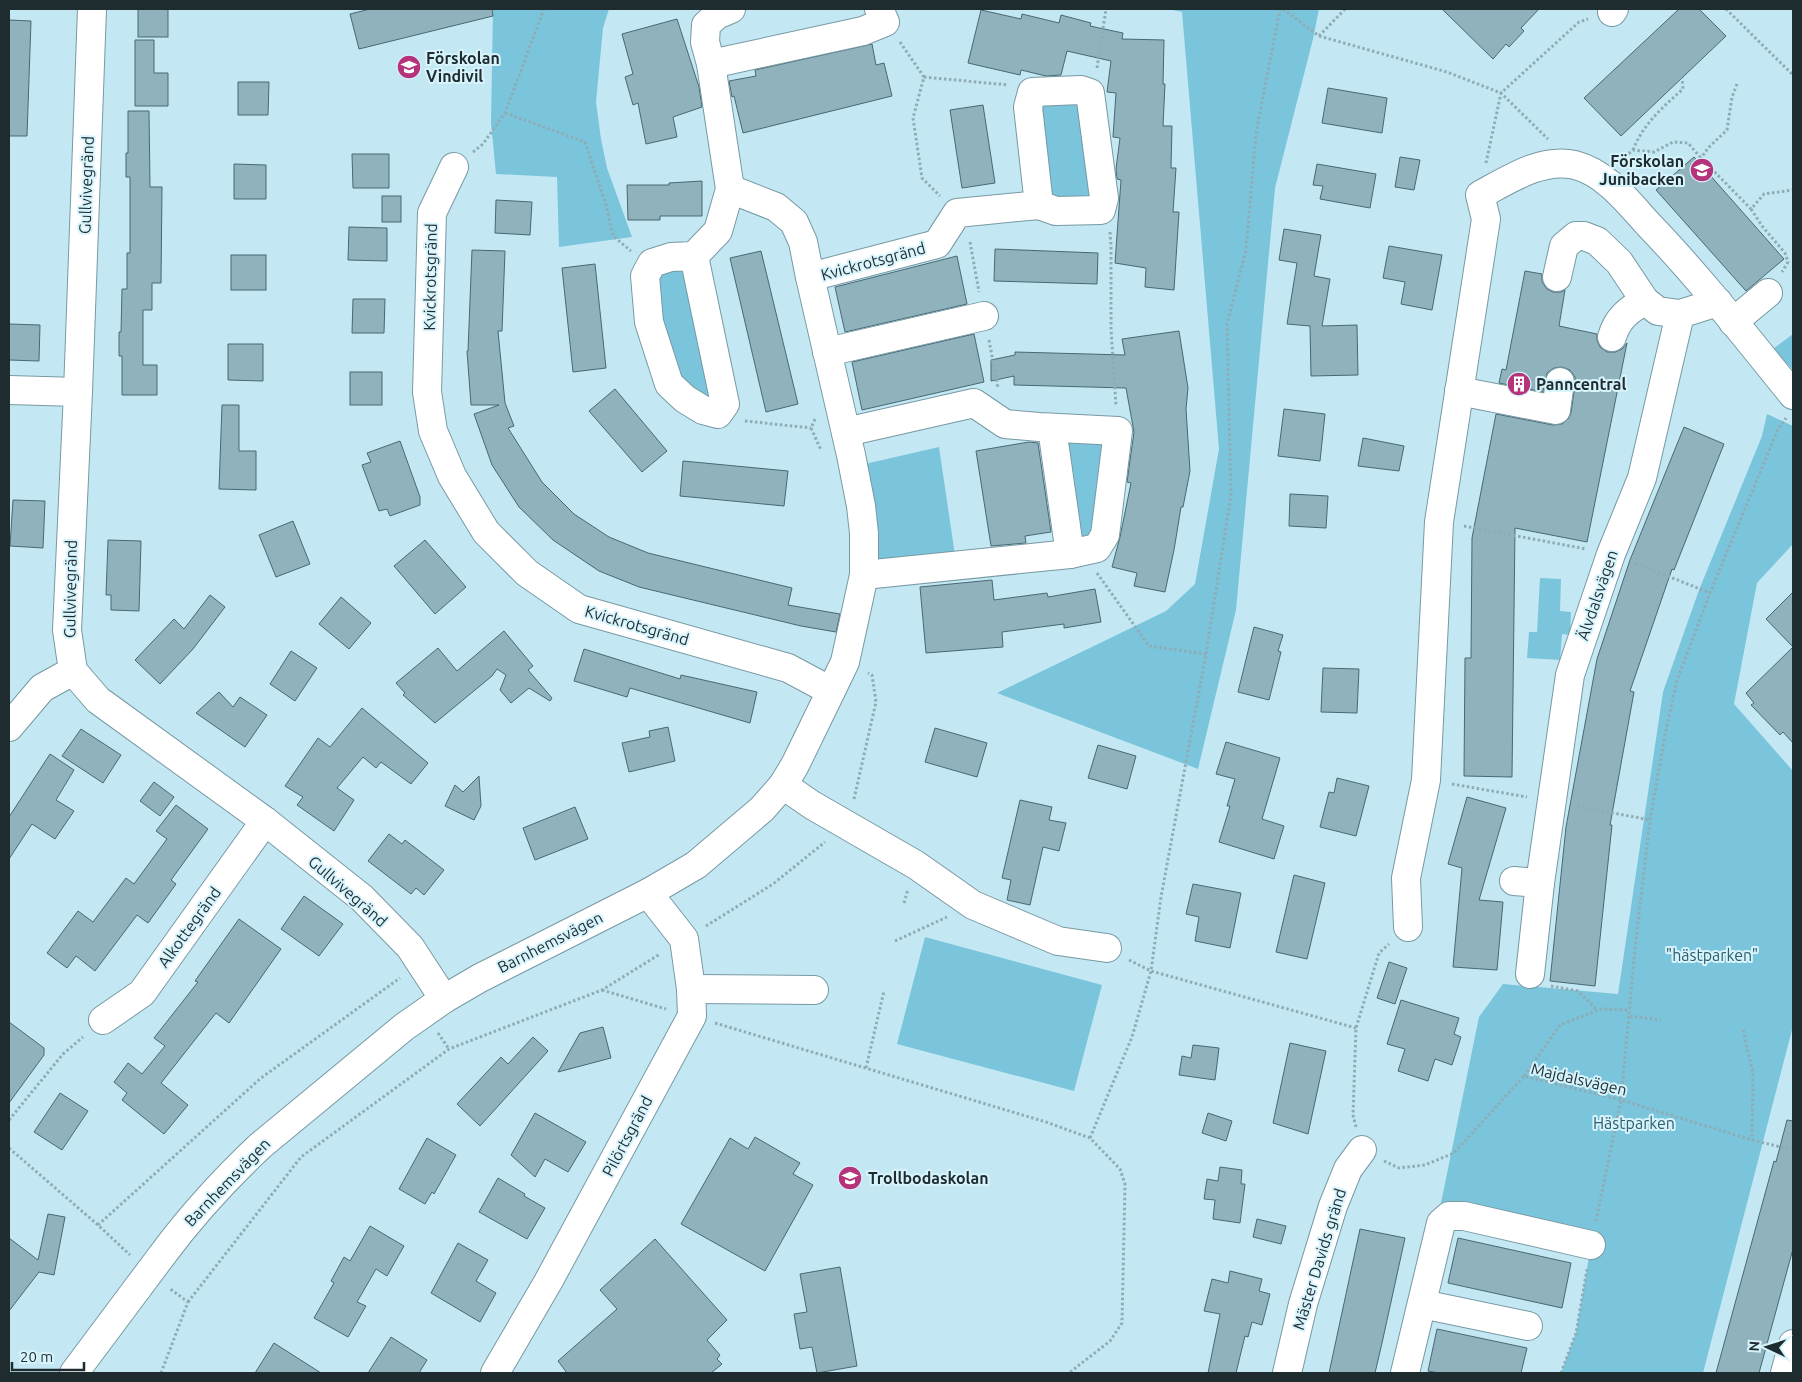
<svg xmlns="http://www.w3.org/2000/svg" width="1802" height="1382" font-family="Ubuntu,sans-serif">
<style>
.green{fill:#7ac5db}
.building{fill:#8fb2bc;stroke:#486973}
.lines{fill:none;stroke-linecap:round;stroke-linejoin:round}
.minor-casing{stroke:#7799a4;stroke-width:30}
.path{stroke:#8facb5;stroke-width:3;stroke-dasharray:2.5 2.5;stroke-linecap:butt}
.minor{stroke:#fff;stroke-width:28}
.minor-bridge-casing{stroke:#7799a4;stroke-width:30;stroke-linecap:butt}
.minor-bridge{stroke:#fff;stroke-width:28}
.labels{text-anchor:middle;stroke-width:4;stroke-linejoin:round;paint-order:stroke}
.poi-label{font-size:16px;font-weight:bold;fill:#1e2c30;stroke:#d7f4fd;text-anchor:start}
.street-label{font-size:16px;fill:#1e2c30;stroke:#d7f4fd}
.park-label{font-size:16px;fill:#2e5e6b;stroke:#d7f4fd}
</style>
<rect width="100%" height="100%" fill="#c3e8f3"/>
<g class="green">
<polygon points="493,9 609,9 603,28 596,102 601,139 607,168 632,237 559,247 557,177 496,174 491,123"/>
<polygon points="1168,9 1319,9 1313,39 1275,188 1236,610 1198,769 997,693 1166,611 1195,584 1219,449 1182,12"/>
<polygon points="1077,93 1095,199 1068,204 1047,194 1041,97"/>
<polygon points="686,264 715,396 707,399 682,386 663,348 658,298 659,274"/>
<polygon points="1793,334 1793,370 1773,349"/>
<polygon points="1767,414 1793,426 1793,544 1757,583 1734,704 1793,771 1793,1026 1703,1373 1561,1373 1576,1333 1591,1245 1441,1203 1479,1017 1503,984 1618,994 1663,692 1699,590 1762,436"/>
<polygon points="1066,433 1104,440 1096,538 1081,540"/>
<polygon points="939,447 956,562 875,571 865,464"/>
<polygon points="1540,578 1561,579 1560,611 1571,612 1570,635 1562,634 1560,660 1527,658 1529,632 1537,632"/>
<polygon points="925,937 1102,985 1074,1091 897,1044"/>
</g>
<g class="building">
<rect x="138" y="9" width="30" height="28"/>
<polygon points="370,9 492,9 493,16 359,49 350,14"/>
<polygon points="1442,9 1539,9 1521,28 1524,31 1509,47 1506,44 1493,59"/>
<polygon points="1679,9 1699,9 1726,36 1621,136 1584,98"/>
<polygon points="981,10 1021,19 1022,14 1059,23 1061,15 1091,23 1090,26 1123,33 1122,39 1164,40 1163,84 1165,84 1163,126 1172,126 1171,168 1176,168 1173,212 1179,212 1174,290 1145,287 1146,268 1115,263 1121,180 1117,179 1116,169 1120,138 1113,137 1116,93 1107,92 1111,61 1067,51 1061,75 1046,76 1021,70 1020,75 968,63"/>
<polygon points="677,19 699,87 702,107 673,117 677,137 646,144 638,103 633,105 625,77 633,74 622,34"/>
<polygon points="9,20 31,21 27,136 9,136"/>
<polygon points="135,40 154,40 154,73 168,73 168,106 135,106"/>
<polygon points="872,44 876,65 884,63 892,96 743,133 734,96 732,97 729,81 756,76 755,70"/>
<polygon points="238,82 269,82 268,115 238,115"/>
<polygon points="1328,88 1387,98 1382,133 1322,123"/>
<polygon points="983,105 995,183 962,188 950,110"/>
<polygon points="128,111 149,111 150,187 162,187 161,283 152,283 152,310 143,310 143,365 157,365 157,395 122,395 122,356 119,356 119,332 121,332 122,289 127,289 127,253 130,253 130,177 126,177 126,153 128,153"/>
<polygon points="352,154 389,154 389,188 353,188"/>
<polygon points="1400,157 1420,160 1414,190 1395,187"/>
<polygon points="1694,157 1784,259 1746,291 1656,190"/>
<polygon points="234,164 266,165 266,199 234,199"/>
<polygon points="1317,164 1376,174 1370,208 1320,199 1323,186 1313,185"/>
<polygon points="702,181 702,216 660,216 660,220 628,220 627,185 669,185 669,183"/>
<rect x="382" y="196" width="19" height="26"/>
<polygon points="496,200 532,202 530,235 495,233"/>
<polygon points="349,227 387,228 387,261 348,260"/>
<polygon points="1284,229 1321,235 1314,276 1330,279 1322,326 1357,325 1358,375 1311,376 1310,326 1287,324 1297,263 1279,260"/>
<polygon points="1389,246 1442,255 1432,310 1401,304 1405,282 1383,278"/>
<polygon points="995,249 1098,253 1097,284 994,281"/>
<polygon points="472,250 505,251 502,331 498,331 505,403 514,426 508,428 542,482 574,514 609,537 648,553 792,588 788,605 840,614 836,632 801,626 639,587 599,571 553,540 519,507 492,465 474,414 499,405 471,405 467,351 468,351"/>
<polygon points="761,251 798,404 766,412 730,258"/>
<rect x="231" y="255" width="35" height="35"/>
<polygon points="957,256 967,304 845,332 835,287"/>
<polygon points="595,264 606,368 573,372 562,268"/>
<polygon points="1525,271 1542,274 1542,282 1547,289 1553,292 1561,292 1565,290 1559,326 1597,334 1597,340 1600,347 1607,352 1615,352 1622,349 1627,343 1587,542 1515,528 1512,777 1464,776 1465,658 1471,658 1472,538 1496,414 1553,425 1562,424 1568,419 1571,413 1575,384 1575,377 1570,370 1562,367 1554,368 1547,373 1543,392 1499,383 1502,369 1506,370"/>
<polygon points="353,299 385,299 384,333 352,333"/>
<polygon points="9,324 40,325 39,361 9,360"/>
<polygon points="1179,331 1188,388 1186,409 1190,471 1183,507 1181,507 1174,550 1165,592 1134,586 1137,573 1112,567 1120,537 1131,483 1127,482 1134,432 1126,388 1014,385 1014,376 991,381 991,360 1015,355 1015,352 1125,355 1122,339"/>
<polygon points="974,334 984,382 862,410 852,362"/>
<polygon points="228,344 263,344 263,381 228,380"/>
<rect x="350" y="372" width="32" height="33"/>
<polygon points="615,389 667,451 642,472 589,411"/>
<polygon points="222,405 239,405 239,451 256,451 256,490 219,489"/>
<polygon points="1284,409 1325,414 1320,461 1278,456"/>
<polygon points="1684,427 1724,444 1674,570 1672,569 1630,691 1634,692 1610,825 1612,825 1595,986 1550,981 1566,827 1597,659 1630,560"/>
<polygon points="1363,438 1404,446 1399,471 1358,466"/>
<polygon points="400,441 420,497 420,505 390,516 387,509 379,511 362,465 371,462 367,453"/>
<polygon points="1029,442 1038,443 1051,532 1025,536 1026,543 991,546 976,451"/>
<polygon points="683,461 788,471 784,506 680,496"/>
<polygon points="1290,494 1328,496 1326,528 1289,526"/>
<polygon points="13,500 45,501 43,548 10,546"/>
<polygon points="293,521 310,564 276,577 259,535"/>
<polygon points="108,540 141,541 139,611 111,610 111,595 106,595"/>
<polygon points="425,540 466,587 435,614 394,566"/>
<polygon points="992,580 994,600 1047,593 1048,597 1095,589 1101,622 1064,628 1064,624 1002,632 1003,647 926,653 920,587"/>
<polygon points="1793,592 1793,647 1766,619"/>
<polygon points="210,595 225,607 193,649 160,684 135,660 174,619 184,629"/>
<polygon points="341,597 371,623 349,649 319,624"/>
<polygon points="1254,627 1283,635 1278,651 1281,652 1269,700 1238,692"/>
<polygon points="504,631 533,666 528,670 552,698 550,701 529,688 511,703 500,690 506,675 497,669 492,676 435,723 403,695 405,693 396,683 438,648 457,671"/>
<polygon points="1793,647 1793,743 1783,732 1780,735 1751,705 1754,703 1746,693"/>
<polygon points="584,649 680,679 681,675 757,692 750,723 630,688 627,697 574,681"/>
<polygon points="291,651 317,668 295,701 270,684"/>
<polygon points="1323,668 1359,669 1357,713 1321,712"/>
<polygon points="219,692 233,707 240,697 267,715 245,747 196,713"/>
<polygon points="362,708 428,763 411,784 381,762 376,768 363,757 337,788 354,800 334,831 297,805 303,797 285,786 318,738 330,747"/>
<polygon points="668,727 675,761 629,772 622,743 650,737 649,731"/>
<polygon points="935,728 987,743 977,777 925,762"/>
<polygon points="81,729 121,755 103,783 62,756"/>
<polygon points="1226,742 1280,758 1262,819 1284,826 1274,859 1219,842 1230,806 1227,806 1235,779 1216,774"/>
<polygon points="1098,745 1136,756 1127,789 1088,778"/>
<polygon points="50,754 74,770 56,800 74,811 55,839 32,824 9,859 9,817"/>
<polygon points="479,776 481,806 474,820 445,806 455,785 463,792"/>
<polygon points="1337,778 1369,786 1356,836 1320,827 1329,792 1334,793"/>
<polygon points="154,782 174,797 160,816 140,801"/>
<polygon points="1467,797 1506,808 1479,900 1503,902 1497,970 1453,967 1462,868 1448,864"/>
<polygon points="1020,800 1052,807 1049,820 1066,823 1059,851 1043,847 1030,905 1007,900 1011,880 1002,878"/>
<polygon points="176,805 208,829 171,880 176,884 148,923 137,915 95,971 76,956 67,968 47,953 78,911 93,922 126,878 134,884 167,839 156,831"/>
<polygon points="575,807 588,839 535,860 523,828"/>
<polygon points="389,834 402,844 405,840 444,870 424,895 416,888 411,894 368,861"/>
<polygon points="1294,875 1325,883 1307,959 1276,952"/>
<polygon points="1193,884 1241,893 1230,948 1195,941 1199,917 1186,914"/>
<polygon points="304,896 343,924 319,956 281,929"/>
<polygon points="239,919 281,949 229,1023 216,1013 161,1083 188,1105 164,1134 122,1100 127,1093 114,1082 128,1063 142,1074 165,1046 154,1038 198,982 195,981"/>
<polygon points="1389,962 1407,968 1395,1004 1377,998"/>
<polygon points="1401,1000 1459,1018 1454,1034 1461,1037 1452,1065 1435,1059 1428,1081 1398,1071 1405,1049 1387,1044"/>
<polygon points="9,1022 44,1048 44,1055 9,1103"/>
<polygon points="603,1027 611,1058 558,1072 580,1033"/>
<polygon points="533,1037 548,1051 480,1126 457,1104 501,1057 508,1064"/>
<polygon points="1290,1043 1326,1051 1308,1134 1273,1123"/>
<polygon points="1193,1045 1219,1048 1215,1080 1179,1075 1182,1056 1191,1058"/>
<polygon points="60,1093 88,1111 62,1150 34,1132"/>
<polygon points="535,1113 586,1142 568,1172 545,1159 535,1177 511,1155"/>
<polygon points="1208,1113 1232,1121 1226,1141 1202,1133"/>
<polygon points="1787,1120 1793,1121 1793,1249 1759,1373 1716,1373 1774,1161 1776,1162"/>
<polygon points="755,1137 800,1163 793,1174 813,1185 765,1271 681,1224 730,1138 748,1149"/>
<polygon points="427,1138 456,1155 434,1194 432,1192 425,1204 399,1189"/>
<polygon points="1220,1167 1242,1170 1241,1184 1245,1184 1240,1223 1213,1219 1215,1200 1204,1199 1207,1179 1218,1181"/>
<polygon points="498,1178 525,1194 524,1196 545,1208 527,1239 479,1212"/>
<polygon points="48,1214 65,1217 54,1275 39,1272 9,1311 9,1238 38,1260"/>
<polygon points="1257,1219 1286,1226 1281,1244 1253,1237"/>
<polygon points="370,1226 404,1246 387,1276 376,1269 357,1302 366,1306 348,1337 314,1318 334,1283 331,1281 344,1257 350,1261"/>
<polygon points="1360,1229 1405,1238 1382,1343 1375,1373 1329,1373"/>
<polygon points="1458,1238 1571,1263 1562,1308 1448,1283"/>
<polygon points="655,1239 727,1320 707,1340 720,1355 717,1359 722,1364 711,1373 567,1373 558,1361 617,1309 600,1290"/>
<polygon points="458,1243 488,1260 476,1281 496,1293 480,1322 431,1293"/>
<polygon points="840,1267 857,1366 817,1373 812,1347 800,1349 794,1314 807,1312 800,1274"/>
<polygon points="1230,1271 1262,1279 1259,1291 1270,1294 1262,1325 1252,1322 1248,1337 1245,1336 1236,1373 1208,1373 1220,1314 1204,1311 1212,1279 1228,1283"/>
<polygon points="1437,1329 1527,1348 1521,1373 1439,1373 1428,1371"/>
<polygon points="391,1337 427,1360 419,1373 368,1373"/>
<polygon points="274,1343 321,1373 255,1373"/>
</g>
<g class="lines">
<g class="minor-casing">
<g id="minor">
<polyline points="92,9 78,392 67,630 73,671 98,700 265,821 362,898 410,947 444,999"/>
<polyline points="1612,12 1614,9"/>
<polyline points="711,64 863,31 885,22 879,9"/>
<polygon points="1081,90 1090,93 1104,198 1101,210 1056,211 1039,205 1028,107 1032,92"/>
<polyline points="454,167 432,213 427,392 433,431 452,476 486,532 527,573 579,609 788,668 831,691 795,765 783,785"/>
<polyline points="730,189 776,207 794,222 803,242 810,277 851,455 861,506 864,533 864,575 845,662 831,691"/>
<polyline points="694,256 671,257 652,263 645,276 649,322 669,384 685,399 703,410 718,414 725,404 694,256 718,231 730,189 711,64 705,42 706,25 717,15 731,9"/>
<polyline points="810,277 937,244 957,213 1039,205"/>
<polyline points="1557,277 1564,246 1576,236 1584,236 1597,241 1619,262 1645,301 1658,311 1680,314"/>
<polyline points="1733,322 1768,293"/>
<path d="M1612,337C1617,319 1629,309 1645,301"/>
<polyline points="827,352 984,316"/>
<polyline points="9,390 78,392"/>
<polyline points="1459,391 1556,410 1560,382"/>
<polyline points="1052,428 1070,554"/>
<polyline points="846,432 974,403 1005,424 1039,427 1118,431 1105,535 1097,548 1070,554 864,575"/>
<polyline points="9,727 42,688 73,671"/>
<polyline points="1514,881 1540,883"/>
<path d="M1408,927L1406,878L1426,780L1439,522L1486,219L1480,195C1508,180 1542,157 1575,165C1606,173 1628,202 1648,224C1700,278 1746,337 1793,395"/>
<polyline points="1530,974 1540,883 1570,675 1611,554 1642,478 1680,314 1718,302"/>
<polyline points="691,989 814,990"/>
<polyline points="103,1020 142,993 265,821"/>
<path d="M163,1254C192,1215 225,1179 260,1146L404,1027L444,999L480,978L648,893L696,865L762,809L783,785L812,805L916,865L973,905L1058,941L1107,948"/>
<polyline points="1422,1304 1528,1326"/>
<polyline points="74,1373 139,1286"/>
<polyline points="495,1373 548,1282 692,1016 691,989 684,939 648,893"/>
<polyline points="1287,1373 1303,1304 1333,1206 1348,1169 1362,1150"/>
<polyline points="1405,1373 1441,1223 1449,1216 1464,1216 1591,1245"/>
<polyline points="1785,1373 1793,1344"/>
</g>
</g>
<g class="path">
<polyline points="1283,9 1319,36 1447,72 1501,93 1548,139"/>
<polyline points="1726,9 1793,75"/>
<polyline points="1319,36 1345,9"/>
<polyline points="900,42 924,77 913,118 922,178 940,196"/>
<polyline points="1097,68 1106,9"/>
<polyline points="924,77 1008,85"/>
<polyline points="1737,84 1732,97 1727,130 1708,148 1701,158 1751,209 1764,194 1793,190"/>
<polyline points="505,113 585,142 606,205 613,236 631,251"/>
<path d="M1633,150C1643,124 1663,107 1683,89L1682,78"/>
<polyline points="473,152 483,144 505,113 544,9"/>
<polyline points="1621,160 1633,150 1654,152 1673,142 1688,143 1701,158"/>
<polyline points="1486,163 1501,93 1579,22 1588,19"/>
<polyline points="1751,209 1762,226 1785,253 1788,262 1782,272"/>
<polyline points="1110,232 1111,247 1111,329 1116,406"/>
<polyline points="970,242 979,292"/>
<polyline points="989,340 998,388"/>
<polyline points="815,419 811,428 821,450"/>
<polyline points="745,421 811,428"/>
<polyline points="1464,526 1586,549"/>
<polyline points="1635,563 1710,593"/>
<polyline points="1097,573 1149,646 1206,654"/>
<polyline points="1452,784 1527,797"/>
<polyline points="854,799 876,702 872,675 868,673"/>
<polyline points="1577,806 1650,820"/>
<polyline points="904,903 908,889"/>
<polyline points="706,926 773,884 825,842"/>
<polyline points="895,941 947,917"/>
<polyline points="1129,960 1151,971 1356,1028"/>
<polyline points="1551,986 1578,991 1597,1010"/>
<polyline points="602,990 666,1009"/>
<polyline points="1630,1016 1661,1020"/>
<polyline points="715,1023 1046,1122 1090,1138 1120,1169 1125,1184 1122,1323 1110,1341 1069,1373"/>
<polyline points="1743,1030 1753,1073 1752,1140"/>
<polyline points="438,1033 449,1049"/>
<polyline points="866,1068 884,991"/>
<polyline points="1524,1076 1560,1025 1601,1009 1629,1010"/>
<polyline points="9,1120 63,1054 83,1037"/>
<polyline points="1356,1127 1353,1115 1356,1028 1379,953 1389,944"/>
<polyline points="1090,1138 1132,1037 1151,971 1161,897 1206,654 1231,495 1227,324 1246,250 1256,133 1280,9"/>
<polyline points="9,1148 98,1225 130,1255"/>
<polyline points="1384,1161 1399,1168 1425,1165 1454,1153 1524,1076 1621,1100 1752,1140 1793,1150"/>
<polyline points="1596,1221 1621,1100 1635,949 1650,820 1664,740 1677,680 1710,593 1778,429 1786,418"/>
<polyline points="98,1225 261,1078 400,978"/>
<polyline points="188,1302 301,1157 449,1049 602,990 660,954"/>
<polyline points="161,1373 188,1302 169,1288"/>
<polyline points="1561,1373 1576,1333 1587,1269"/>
</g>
<use href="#minor" class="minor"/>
<g class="minor-bridge-casing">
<polyline id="minor-bridge" points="139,1286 163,1254"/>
</g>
<use href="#minor-bridge" class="minor-bridge"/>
</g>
<defs>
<g id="school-disc" transform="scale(1.25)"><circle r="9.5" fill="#b5337b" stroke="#d7f4fd"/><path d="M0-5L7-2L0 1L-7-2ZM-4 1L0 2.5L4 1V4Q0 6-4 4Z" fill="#fff"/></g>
<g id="building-disc" transform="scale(1.25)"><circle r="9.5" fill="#b5337b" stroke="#d7f4fd"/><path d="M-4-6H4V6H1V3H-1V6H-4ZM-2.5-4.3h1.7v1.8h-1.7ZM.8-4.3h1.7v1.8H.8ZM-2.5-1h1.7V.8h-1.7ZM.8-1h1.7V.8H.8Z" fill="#fff"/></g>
</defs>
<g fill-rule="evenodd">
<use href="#school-disc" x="409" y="67"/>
<use href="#school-disc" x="1702" y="170"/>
<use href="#building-disc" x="1519" y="384"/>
<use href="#school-disc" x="850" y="1178"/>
</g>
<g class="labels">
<g class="poi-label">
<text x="426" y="64">Förskolan<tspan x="426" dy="18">Vindivil</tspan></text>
<text x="1684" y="167" text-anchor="end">Förskolan<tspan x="1684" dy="18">Junibacken</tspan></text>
<text x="1536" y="390">Panncentral</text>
<text x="868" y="1184">Trollbodaskolan</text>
</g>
<g class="street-label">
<text transform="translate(86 185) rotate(-88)" y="6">Gullvivegränd</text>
<text transform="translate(873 261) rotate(-15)" y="6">Kvickrotsgränd</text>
<text transform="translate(430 277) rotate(-89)" y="6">Kvickrotsgränd</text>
<text transform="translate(70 589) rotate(-89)" y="6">Gullvivegränd</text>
<text transform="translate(1597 595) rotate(-71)" y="6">Älvdalsvägen</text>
<text transform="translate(637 625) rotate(16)" y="6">Kvickrotsgränd</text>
<text transform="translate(348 891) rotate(41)" y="6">Gullvivegränd</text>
<text transform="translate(189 927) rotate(-54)" y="6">Alkottegränd</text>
<text transform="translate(550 942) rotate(-27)" y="6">Barnhemsvägen</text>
<text transform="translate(1579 1079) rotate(13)" y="6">Majdalsvägen</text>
<text transform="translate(627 1136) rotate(-62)" y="6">Pilörtsgränd</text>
<text transform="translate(227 1182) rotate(-46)" y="6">Barnhemsvägen</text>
<text transform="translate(1319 1259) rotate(-73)" y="6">Mäster Davids gränd</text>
</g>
<g class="park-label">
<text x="1712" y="961">"hästparken"</text>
<text x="1634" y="1129">Hästparken</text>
</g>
</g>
<rect width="1802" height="1382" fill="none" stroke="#1e2c30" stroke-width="20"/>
<g transform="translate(1767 1347) rotate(274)" stroke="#d7f4fd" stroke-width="4" paint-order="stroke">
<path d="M0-4L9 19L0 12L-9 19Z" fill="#1e2c30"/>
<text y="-8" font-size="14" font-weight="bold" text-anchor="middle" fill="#1e2c30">N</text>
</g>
<path d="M12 1362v8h72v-8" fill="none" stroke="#1e2c30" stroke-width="2.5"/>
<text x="20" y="1362" font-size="15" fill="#1e2c30" stroke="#d7f4fd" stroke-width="4" paint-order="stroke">20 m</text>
</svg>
